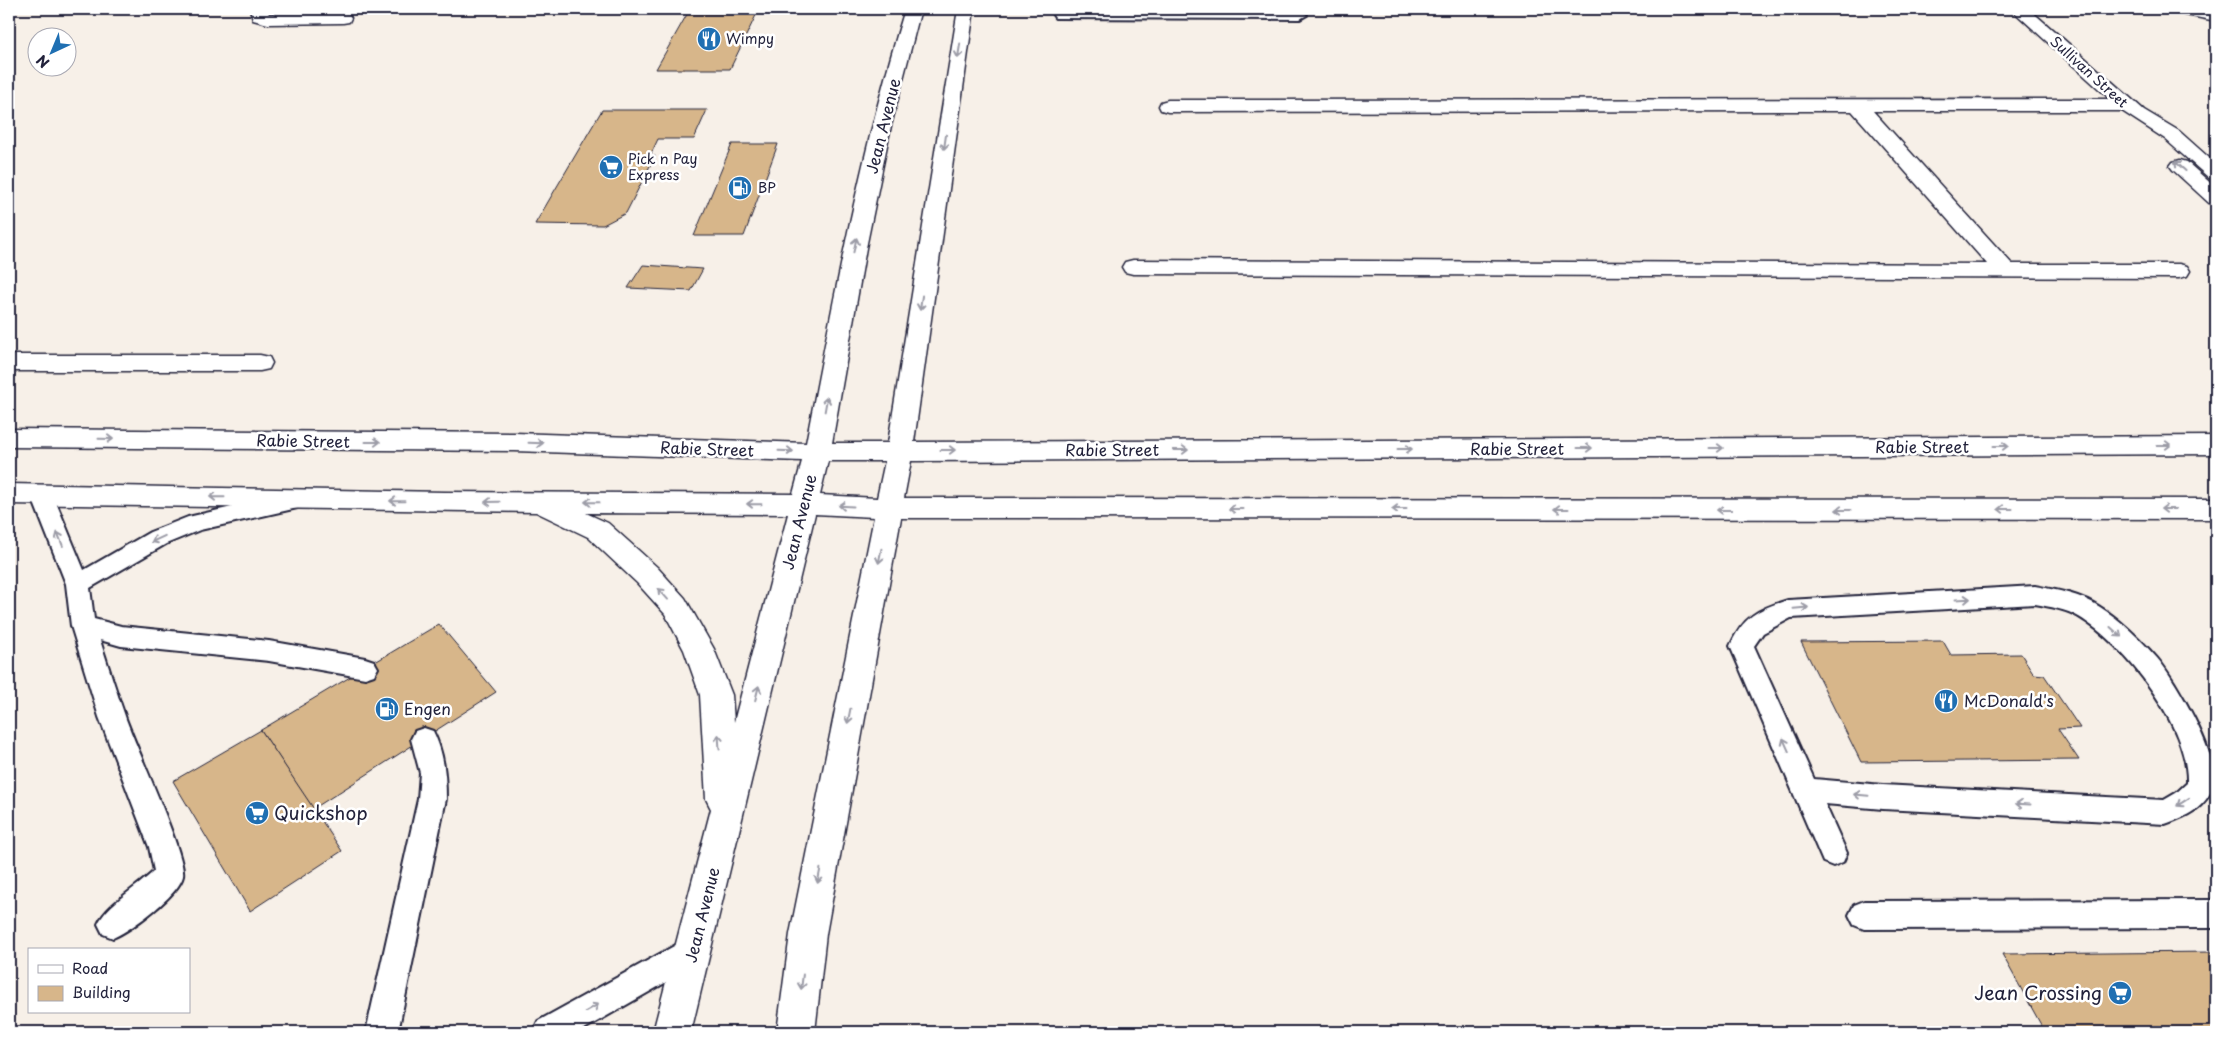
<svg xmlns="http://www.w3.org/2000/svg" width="2225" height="1041" font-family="'Playpen Sans',sans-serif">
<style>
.building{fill:#d7b68a;stroke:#22223b}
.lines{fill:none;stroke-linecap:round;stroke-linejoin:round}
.lane-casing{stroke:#22223b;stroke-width:4}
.street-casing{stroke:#22223b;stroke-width:3}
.secondary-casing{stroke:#22223b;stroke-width:3}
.lane{fill:#fff;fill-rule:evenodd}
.street{fill:#fff;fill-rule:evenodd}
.secondary{fill:#fff;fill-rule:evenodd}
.oneway{stroke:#9c9ca7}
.labels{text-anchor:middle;stroke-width:5;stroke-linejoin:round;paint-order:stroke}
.far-poi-label{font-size:14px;fill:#22223b;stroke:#fff;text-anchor:start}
.far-street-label{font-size:14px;fill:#22223b;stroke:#fff}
.street-label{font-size:16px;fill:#22223b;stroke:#fff}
.poi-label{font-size:16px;fill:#22223b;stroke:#fff;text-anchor:start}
.near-poi-label{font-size:19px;fill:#22223b;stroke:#fff;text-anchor:start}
</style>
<rect width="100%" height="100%" fill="#f7f0e8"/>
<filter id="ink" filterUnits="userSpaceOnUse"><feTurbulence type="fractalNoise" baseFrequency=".02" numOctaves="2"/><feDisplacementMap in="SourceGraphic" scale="10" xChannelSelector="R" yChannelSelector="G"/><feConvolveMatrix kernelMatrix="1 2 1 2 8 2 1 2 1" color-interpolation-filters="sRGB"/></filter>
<g filter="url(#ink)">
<g class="building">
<polygon points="690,9 759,9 730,69 656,69"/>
<polygon points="602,110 707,110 694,139 658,139 650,156 655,156 626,213 603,225 535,224"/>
<polygon points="732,144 778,144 744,236 694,236"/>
<polygon points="643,265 703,269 691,291 628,288"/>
<polygon points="439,624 496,692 313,809 261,730"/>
<polygon points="1943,641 1951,655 2021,654 2034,674 2044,675 2080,728 2058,729 2079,760 1861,762 1801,642"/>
<polygon points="261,730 342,851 250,911 173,781"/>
<polygon points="2216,952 2216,1032 2045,1032 2002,954"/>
</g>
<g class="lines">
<g class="lane-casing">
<g id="lane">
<polygon points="1060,11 1300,11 1307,15 1300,19 1055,18 1053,15"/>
<path d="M42,487L50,489L53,495L84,570L150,532L188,517L294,493L302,495L305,501L302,507L200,530L166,544L90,588L94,619L121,626L269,641L365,658L374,661L378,668L374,675L365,678L269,661L121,646L100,640C108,665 116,691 125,716C134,743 187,856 183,876C179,895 130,931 113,938L103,934L98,924C107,904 138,887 154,871L149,847L99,717L71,626L66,584L31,495L34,489Z"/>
<path d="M2035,586C2057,590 2081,594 2100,607C2121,620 2140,639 2157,658C2175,679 2221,758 2213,785C2207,808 2185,817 2165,824L1883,809L1825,804L1847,853L1843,862L1833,866L1823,862L1730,646C1743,617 1758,609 1788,600ZM2035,604C2050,607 2066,609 2079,617C2126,645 2189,727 2187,783L2176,793L2164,800L1883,785L1814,779L1754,646L1763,633L1791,618Z"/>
<path d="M424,728L433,731C444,753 446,775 446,799L398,1032H366L418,799L420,773L411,739L415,731Z"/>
<polygon points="2216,900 2216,928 1864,929 1854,925 1849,915 1854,905 1864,901"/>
<polygon points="694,935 705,940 709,950 705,960 579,1032 533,1032 538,1021"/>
</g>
</g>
<g class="street-casing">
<g id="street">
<polygon points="250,9 266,9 269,14 343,13 349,14 351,18 349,22 343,23 268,24 253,20"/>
<polygon points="2011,9 2029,9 2144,110 2179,131 2216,164 2216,180 2209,178 2165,139 2122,111 1873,111 2012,264 2179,264 2187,266 2190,271 2187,276 2179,278 1133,274 1125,272 1122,267 1125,262 1133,260 1987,264 1852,111 1168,112 1161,110 1159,106 1161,102 1168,100 2110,99"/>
<polygon points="2173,9 2216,11 2216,21 2175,13"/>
<polygon points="2180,160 2187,162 2216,188 2216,205 2209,203 2173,170 2170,166 2173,162"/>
<polygon points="9,355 260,355 269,357 272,363 269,369 260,371 9,371"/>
</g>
</g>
<g class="secondary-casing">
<path id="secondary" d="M905,9H921L891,126L866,248L832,443H888L958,9H974L914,442L2216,436V454L911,461L904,498L2216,499V519L901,518L826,934L815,1032H777L790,934L874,517L815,514L691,1032H653L711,809L706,799L700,695L684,650L665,614L637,583L588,537L536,512L9,504V484L445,492L793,494L802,461L515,451L9,447V429L515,433L806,443C834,297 861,151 905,9ZM828,461H885L877,498L820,495ZM586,513L788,514L734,722L732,695L714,649L685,598L657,567L608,523Z"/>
</g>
<use href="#lane" class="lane"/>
<use href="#street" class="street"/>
<use href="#secondary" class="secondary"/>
</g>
<defs><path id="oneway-shaft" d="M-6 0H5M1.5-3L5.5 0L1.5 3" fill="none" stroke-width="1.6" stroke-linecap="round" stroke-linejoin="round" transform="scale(1.25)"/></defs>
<g class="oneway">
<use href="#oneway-shaft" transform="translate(959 51) rotate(99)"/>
<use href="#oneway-shaft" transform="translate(945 142) rotate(98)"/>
<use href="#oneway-shaft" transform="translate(2180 166) rotate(-138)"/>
<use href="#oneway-shaft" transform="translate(855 245) rotate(-78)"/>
<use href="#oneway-shaft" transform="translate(921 303) rotate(98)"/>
<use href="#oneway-shaft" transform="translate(826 404) rotate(-80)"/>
<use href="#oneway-shaft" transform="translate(106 439) rotate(1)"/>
<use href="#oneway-shaft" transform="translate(373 442)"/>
<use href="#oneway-shaft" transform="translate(536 443) rotate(2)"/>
<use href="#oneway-shaft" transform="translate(2164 445)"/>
<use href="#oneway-shaft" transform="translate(2001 446)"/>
<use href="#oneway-shaft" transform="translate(1585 448)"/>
<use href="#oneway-shaft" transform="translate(1716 448)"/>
<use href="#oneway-shaft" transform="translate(1405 449)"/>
<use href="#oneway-shaft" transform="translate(948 450)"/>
<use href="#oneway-shaft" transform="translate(1181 450)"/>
<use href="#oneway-shaft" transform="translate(786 451) rotate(2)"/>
<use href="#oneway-shaft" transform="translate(217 497) rotate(-179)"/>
<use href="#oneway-shaft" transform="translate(397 501) rotate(-179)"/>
<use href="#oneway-shaft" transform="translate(492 502) rotate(179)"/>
<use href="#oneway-shaft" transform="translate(592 502) rotate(-179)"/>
<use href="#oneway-shaft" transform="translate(754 504) rotate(-179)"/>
<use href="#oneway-shaft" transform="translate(846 506) rotate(-177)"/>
<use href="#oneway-shaft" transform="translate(1236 509) rotate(-180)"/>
<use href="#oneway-shaft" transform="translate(1399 509) rotate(-180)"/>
<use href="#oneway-shaft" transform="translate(1561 509) rotate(-180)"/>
<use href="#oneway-shaft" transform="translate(2005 509) rotate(180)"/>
<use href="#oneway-shaft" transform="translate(2168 509) rotate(180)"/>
<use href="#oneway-shaft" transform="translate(1724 510) rotate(-180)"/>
<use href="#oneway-shaft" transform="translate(1843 510) rotate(180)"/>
<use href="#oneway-shaft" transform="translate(60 539) rotate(-112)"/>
<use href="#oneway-shaft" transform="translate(158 539) rotate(155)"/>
<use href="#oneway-shaft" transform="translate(880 556) rotate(101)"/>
<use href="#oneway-shaft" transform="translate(663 594) rotate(-132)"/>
<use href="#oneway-shaft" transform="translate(1963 599) rotate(-3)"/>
<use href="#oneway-shaft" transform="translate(1801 608) rotate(-5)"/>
<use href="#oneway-shaft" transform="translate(2116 632) rotate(42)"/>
<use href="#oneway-shaft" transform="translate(757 693) rotate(-76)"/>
<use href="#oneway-shaft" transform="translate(849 716) rotate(101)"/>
<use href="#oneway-shaft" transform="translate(719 742) rotate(-94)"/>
<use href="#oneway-shaft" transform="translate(1786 745) rotate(-114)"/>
<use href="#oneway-shaft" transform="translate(1861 795) rotate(-175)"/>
<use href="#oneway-shaft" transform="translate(2183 802) rotate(147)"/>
<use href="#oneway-shaft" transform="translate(2023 804) rotate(-177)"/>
<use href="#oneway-shaft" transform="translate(819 876) rotate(101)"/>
<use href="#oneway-shaft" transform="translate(802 982) rotate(97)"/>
<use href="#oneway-shaft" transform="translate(592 1008) rotate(-30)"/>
</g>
</g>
<defs>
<g id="restaurant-disc" transform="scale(1.25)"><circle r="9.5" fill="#1f6fb2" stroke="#fff"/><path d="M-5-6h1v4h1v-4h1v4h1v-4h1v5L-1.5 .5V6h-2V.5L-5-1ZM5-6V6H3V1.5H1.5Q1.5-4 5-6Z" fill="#fff"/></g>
<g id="supermarket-disc" transform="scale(1.25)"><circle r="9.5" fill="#1f6fb2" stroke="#fff"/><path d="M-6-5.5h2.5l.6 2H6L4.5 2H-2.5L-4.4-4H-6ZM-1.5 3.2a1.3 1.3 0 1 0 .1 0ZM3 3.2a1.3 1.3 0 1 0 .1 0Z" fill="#fff"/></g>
<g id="fuel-disc" transform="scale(1.25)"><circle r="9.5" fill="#1f6fb2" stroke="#fff"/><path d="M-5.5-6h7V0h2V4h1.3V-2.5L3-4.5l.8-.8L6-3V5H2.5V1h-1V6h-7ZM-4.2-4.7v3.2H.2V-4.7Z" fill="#fff"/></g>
</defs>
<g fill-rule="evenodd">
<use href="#restaurant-disc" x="709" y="39"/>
<use href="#supermarket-disc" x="611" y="167"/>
<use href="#fuel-disc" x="740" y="188"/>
<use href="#restaurant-disc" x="1946" y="701"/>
<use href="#fuel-disc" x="387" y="709"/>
<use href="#supermarket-disc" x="257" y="813"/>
<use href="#supermarket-disc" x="2120" y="993"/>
</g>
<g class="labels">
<g class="far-poi-label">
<text x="726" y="44">Wimpy</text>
<text x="628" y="164">Pick n Pay<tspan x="628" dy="16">Express</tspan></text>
<text x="758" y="193">BP</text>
</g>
<g class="far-street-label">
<text transform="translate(2089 72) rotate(42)" y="5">Sullivan Street</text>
</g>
<g class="street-label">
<text transform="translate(883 126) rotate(-76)" y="6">Jean Avenue</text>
<text transform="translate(303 441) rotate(1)" y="6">Rabie Street</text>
<text x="1922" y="453">Rabie Street</text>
<text transform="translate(707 449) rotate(2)" y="6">Rabie Street</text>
<text x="1517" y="455">Rabie Street</text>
<text x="1112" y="456">Rabie Street</text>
<text transform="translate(799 522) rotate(-76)" y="6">Jean Avenue</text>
<text transform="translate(702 915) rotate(-76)" y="6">Jean Avenue</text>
</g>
<g class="poi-label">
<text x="1964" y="707">McDonald's</text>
<text x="404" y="715">Engen</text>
</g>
<g class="near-poi-label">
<text x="274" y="820">Quickshop</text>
<text x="2102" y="1000" text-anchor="end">Jean Crossing</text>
</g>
</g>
<rect width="2225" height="1041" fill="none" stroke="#fff" stroke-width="30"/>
<rect x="15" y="15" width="2195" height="1011" fill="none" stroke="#22223b" stroke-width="2" filter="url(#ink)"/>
<rect x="28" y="948" width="162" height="65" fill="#ffffff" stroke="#a7a7b1"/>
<rect x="38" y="965" width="25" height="8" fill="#ffffff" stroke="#a7a7b1"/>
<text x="72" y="974" font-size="15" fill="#22223b">Road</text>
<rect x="38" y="986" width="25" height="15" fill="#d7b68a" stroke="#a7a7b1"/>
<text x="72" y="998" font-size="15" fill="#22223b">Building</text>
<g transform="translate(52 52) rotate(224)"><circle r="24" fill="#ffffff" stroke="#a7a7b1"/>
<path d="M0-4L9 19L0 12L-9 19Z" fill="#1f6fb2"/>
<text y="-8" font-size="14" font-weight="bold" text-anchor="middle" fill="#22223b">N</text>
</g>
</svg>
